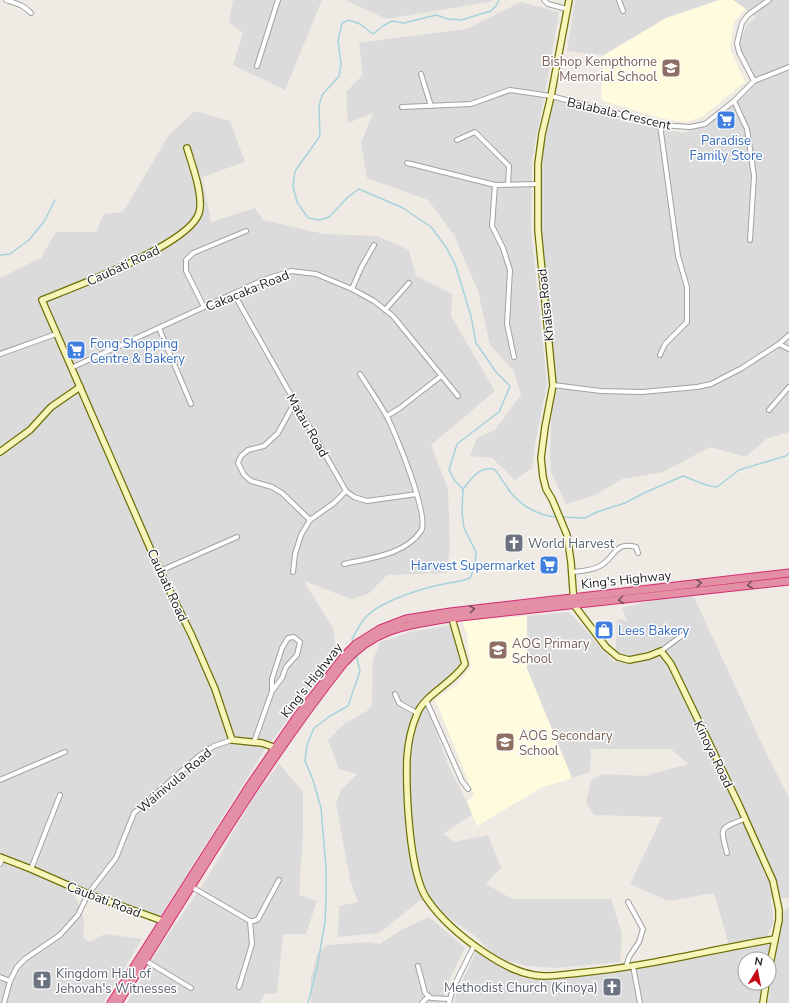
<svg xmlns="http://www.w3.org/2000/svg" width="789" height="1003" font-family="'Nunito Sans',sans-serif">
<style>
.residential{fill:#dcdbdb}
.education{fill:#fefbde}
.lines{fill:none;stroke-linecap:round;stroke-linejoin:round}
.stream{stroke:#a6d3db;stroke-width:1.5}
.street-casing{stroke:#a2a2a2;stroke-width:6}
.secondary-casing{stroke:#6e7109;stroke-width:8}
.highway-casing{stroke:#d42a72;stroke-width:9}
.street{stroke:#fff;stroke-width:4}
.secondary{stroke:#f7f5ba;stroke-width:5.5}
.highway{stroke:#e38fa5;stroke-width:7}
.oneway{stroke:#77515b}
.labels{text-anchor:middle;stroke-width:3;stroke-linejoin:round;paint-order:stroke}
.education-label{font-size:13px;fill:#785e54;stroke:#fff;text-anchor:start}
.street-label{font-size:13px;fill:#1e1e1e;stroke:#fff}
.shop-label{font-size:13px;fill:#366cbe;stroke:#fff;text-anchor:start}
.worship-label{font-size:13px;fill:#5b616d;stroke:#fff;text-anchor:start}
</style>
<rect width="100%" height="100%" fill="#efeae4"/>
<g class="residential">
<polygon points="233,0 322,0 285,90 233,65 243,33 229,22"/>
<polygon points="345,0 493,0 489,2 386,19"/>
<polygon points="575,0 719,0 666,18 604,55 567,51"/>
<polygon points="733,0 789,0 789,432 766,439 746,457 710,447 663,472 622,479 595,495 566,504 551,472 550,457 553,373 541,244 540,196 544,148 553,100 627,122 683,133 705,123 756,84 738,46 747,25 756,17"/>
<polygon points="521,2 559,12 546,88 532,159 531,230 547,384 535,444 532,468 515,480 492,458 470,456 477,438 495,430 521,395 514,371 490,345 478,291 454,235 428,200 367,178 361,143 373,113 348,123 346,92 363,75 359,43 417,35 467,29"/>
<polygon points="195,111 230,121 245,162 202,177 211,222 255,208 263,220 324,234 377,236 409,250 416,276 452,294 451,316 495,391 431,445 448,489 450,549 446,573 387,575 368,594 351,599 304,581 333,628 337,653 264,751 160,917 1,856 0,857 0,278 41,258 56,232 96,232 104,214 123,212 169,135"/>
<polygon points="668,596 694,597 767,755 789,798 789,898 770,897 774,921 766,939 729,945 714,893 668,901 630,884 662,817 594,815 586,803 591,780 603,774 644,776 688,764 671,749 591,749 590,772 572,778 527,668 527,616 569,612 615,663 617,619 627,621 622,608"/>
<polygon points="451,625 461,663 447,678 424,699 449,767 473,814 443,834 454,842 488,835 501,868 486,884 512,899 611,899 622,934 620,962 555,968 528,966 494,957 479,939 441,912 429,899 419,901 379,933 338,937 339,906 358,902 350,880 336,803 341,790 357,774 339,769 328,740 345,723 367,711 372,705 373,660 380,642 411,632"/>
<polygon points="279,764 303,792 303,835 299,895 317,901 306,934 283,934 277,993 265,994 260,1003 127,1003 163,942 204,883 252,800"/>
<polygon points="4,862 64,886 77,899 84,919 83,938 90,942 105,934 142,939 103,1003 0,1003 0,870"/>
<polygon points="789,907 789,1003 768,1003 771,976 784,911"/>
<polygon points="429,917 465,948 445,989 444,1003 311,1003 311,978 317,954 327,945 370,942 380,944 403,929"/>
<polygon points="772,944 769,959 745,959 745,983 764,983 759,1003 455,1003 456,994 476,952 525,979 553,979 685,960"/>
</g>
<g class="education">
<polygon points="719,0 733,0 746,9 734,22 730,49 745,82 702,117 685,122 659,118 601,100 604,55 666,18"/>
<polygon points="527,616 527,669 572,778 541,788 477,826 467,802 474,795 438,706 434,700 458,683 471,667 467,635 462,621"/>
</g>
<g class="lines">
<g class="stream">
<polyline points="0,255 10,254 30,239 45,220 55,200"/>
<path d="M463,489C473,477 478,467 494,469C500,475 502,481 507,487C517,504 538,516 557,517"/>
<path d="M561,517L585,518L597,512L625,503L644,493L683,476C695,480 704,486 717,487L739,470L786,456L789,453"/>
<path d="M353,642L352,639C356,632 360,624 365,618C381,600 426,587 449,583C457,582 463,581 470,578L475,566L476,552L464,528L462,512L463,489L455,481L449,470L457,444L499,412L510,386L496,372L476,343L471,316L455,264L446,247L431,227L403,208L359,189L348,197L329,217L320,220L308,218L297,202L293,186L295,171L320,136L319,106L322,95L339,76L341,64L338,41L342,23L349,20L360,24L373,34L383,26L392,21L404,23L436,15L448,19L461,20L491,11L496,6L499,0"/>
<polyline points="308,1003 317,968 325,922 326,899 326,868 321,808 313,780 305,761 307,745 314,728 330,716 348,706 360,671 356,654"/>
</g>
<g class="street-casing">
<g id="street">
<path d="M6,0C15,3 24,5 31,13"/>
<polyline points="544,0 548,4 567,9"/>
<polyline points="619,0 623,11"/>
<polyline points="257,66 278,0"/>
<polyline points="421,74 431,106"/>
<polyline points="754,81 739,52 737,43 742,23 748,15 769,0"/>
<polyline points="734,101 747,129 754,176 750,240"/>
<polyline points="402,107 471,104 510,90 551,96 627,116 660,125 690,127 705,124 734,101 754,81 789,67"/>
<polyline points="660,125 678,256 687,287 687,322 665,344 660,355"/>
<polyline points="457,140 475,132 509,166 508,185"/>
<polyline points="407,163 495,185 538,184"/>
<polyline points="495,185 492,226 503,248 510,270 507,324 514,357"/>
<polyline points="352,289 361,268 374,245"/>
<polyline points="234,294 283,381 346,491 354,497 367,501 417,494"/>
<polyline points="204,307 186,271 186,260 193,253 246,231"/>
<polyline points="385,310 409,283"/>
<polyline points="159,328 191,404"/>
<polyline points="779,344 789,349"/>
<polyline points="0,354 56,334"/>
<polyline points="71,368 263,280 291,271 316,274 352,289 374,301 393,316 458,396"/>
<polyline points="553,385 601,391 642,392 697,387 711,384 742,368 779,344 789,335"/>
<polyline points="295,402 278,433 264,446 248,450 241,456 238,463 244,475 251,481 272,487 282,493 310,520"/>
<polyline points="769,410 789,387"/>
<polyline points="387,416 400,408 441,376"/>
<path d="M344,564C370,558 405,555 421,531C430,517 395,431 386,415C378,401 369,388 360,374"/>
<polyline points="160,571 237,537"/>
<polyline points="293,572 295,554 301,535 310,520 334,503 346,491"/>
<path d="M572,572C581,571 591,571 600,566C616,557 614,541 636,547L638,553"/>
<polyline points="661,651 684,634"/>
<polyline points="395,694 399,703 417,713"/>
<polyline points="426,700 462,781 468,789"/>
<polyline points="254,742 272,691 272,679 282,648 288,638 294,637 300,642 297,655 286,667 282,678 272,691"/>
<polyline points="0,780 65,752"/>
<path d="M727,853C720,827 719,829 744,819"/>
<polyline points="0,864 2,859"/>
<polyline points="31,869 60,795"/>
<polyline points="190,886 250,921 254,921 258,919 279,880"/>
<polyline points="143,959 191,988"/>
<polyline points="418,966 425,993 431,998 449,999"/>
<polyline points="633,966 640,1003"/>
<polyline points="626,967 629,957 639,942 643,929 628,902"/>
<polyline points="0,977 10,981"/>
<polyline points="239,987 252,944 250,921"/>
<polyline points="4,1003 10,981 17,967 25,959 60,935 78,915 88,894 116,858 134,813 199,756 214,746 232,740"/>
<polyline points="422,1003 429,996"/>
<polyline points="449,1003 453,988 474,946"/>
</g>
</g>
<g class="secondary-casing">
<g id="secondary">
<polyline points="569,0 551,96 542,134 538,164 538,230 553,385 545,427 541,458 543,477 546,489 552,499 567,535 571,562 574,605 606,647 618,657 629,660 649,656 661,651 671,664 739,805 773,881 779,910 779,920 769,969"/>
<path d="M187,148C192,165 204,196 199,213C189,245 74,287 42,300L160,571L192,636L215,689L232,740L262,743L279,749"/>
<polyline points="0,452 30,430 51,407 80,387"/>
<path d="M451,615L465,664C453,683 424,695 417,714C411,728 408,743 407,758C406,791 409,873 427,899C442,921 464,939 485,953C503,965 523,976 544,976C556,976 568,974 579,973C645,967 709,950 775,939"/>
<polyline points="0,857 31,869 88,894 163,921"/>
<polyline points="763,1003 766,983"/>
</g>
</g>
<g class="highway-casing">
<g id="highway">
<polyline points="111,1003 250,785 298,715 345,655 356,644 380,629 406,619 450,612 789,573"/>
<path d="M118,1003C191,889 259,770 344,663C375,628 408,625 451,618L789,581"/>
</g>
</g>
<use href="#street" class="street"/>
<use href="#secondary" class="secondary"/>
<use href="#highway" class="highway"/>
</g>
<defs><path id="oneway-chevron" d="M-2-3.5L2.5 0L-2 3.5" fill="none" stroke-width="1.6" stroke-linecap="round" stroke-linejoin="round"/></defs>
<g class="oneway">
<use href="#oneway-chevron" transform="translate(699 583) rotate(-6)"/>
<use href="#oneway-chevron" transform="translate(750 585) rotate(173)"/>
<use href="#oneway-chevron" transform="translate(621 600) rotate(173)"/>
<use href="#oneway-chevron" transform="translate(472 609) rotate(-6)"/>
</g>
<defs>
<g id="school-square" transform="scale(1)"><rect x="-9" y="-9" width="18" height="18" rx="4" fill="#8d6e63" stroke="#fff"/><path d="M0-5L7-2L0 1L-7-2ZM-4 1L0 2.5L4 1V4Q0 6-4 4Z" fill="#fff"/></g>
<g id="supermarket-square" transform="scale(1)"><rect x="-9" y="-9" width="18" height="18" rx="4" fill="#3f7fe0" stroke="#fff"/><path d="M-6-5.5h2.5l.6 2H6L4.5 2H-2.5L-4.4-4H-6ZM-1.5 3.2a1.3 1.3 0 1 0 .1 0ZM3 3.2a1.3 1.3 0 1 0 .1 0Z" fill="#fff"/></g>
<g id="church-square" transform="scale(1)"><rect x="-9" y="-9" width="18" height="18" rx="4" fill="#6b7280" stroke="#fff"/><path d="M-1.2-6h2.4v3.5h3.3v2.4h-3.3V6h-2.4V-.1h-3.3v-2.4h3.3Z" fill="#fff"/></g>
<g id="shop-square" transform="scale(1)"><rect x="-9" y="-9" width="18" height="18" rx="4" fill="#3f7fe0" stroke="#fff"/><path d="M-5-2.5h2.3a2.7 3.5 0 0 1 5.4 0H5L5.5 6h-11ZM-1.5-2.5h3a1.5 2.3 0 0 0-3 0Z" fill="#fff"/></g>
<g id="university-square" transform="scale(1)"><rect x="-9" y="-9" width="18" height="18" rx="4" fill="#8d6e63" stroke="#fff"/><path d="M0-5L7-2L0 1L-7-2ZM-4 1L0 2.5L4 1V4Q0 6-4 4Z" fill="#fff"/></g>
</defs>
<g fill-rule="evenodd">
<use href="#school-square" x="671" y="68"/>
<use href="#supermarket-square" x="726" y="120"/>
<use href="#supermarket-square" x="76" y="350"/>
<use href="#church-square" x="514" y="543"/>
<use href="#supermarket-square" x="549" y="565"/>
<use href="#shop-square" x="604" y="630"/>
<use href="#school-square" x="498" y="650"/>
<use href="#university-square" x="505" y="742"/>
<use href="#church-square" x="42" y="980"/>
<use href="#church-square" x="612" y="987"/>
</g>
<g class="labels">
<g class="education-label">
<text x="657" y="66" text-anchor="end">Bishop Kempthorne<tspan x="657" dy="15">Memorial School</tspan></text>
<text x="512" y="648">AOG Primary<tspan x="512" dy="15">School</tspan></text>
<text x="519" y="740">AOG Secondary<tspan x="519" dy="15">School</tspan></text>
</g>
<g class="street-label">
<text transform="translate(619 113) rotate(13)" y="5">Balabala Crescent</text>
<text transform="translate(123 265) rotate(-25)" y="5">Caubati Road</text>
<text transform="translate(247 290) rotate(-22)" y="5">Cakacaka Road</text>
<text transform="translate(545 305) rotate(-96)" y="5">Khalsa Road</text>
<text transform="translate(308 425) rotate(60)" y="5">Matau Road</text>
<text transform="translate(626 579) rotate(-6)" y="5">King's Highway</text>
<text transform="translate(168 585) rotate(65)" y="5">Caubati Road</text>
<text transform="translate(311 680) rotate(-52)" y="5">King's Highway</text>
<text transform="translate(714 754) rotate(64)" y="5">Kinoya Road</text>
<text transform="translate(174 780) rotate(-40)" y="5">Wainivula Road</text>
<text transform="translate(104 899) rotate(21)" y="5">Caubati Road</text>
</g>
<g class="shop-label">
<text x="726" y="145" text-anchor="middle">Paradise<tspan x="726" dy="15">Family Store</tspan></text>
<text x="90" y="348">Fong Shopping<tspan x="90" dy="15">Centre &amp; Bakery</tspan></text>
<text x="535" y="570" text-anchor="end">Harvest Supermarket</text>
<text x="618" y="635">Lees Bakery</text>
</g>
<g class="worship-label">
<text x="528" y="548">World Harvest</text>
<text x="56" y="978">Kingdom Hall of<tspan x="56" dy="15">Jehovah's Witnesses</tspan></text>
<text x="598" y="992" text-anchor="end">Methodist Church (Kinoya)</text>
</g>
</g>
<g transform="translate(757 971) rotate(10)"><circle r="19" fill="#ffffff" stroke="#a5a5a5"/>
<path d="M0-3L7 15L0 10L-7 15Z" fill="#c50716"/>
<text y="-6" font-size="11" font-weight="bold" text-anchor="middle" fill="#1e1e1e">N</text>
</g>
</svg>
